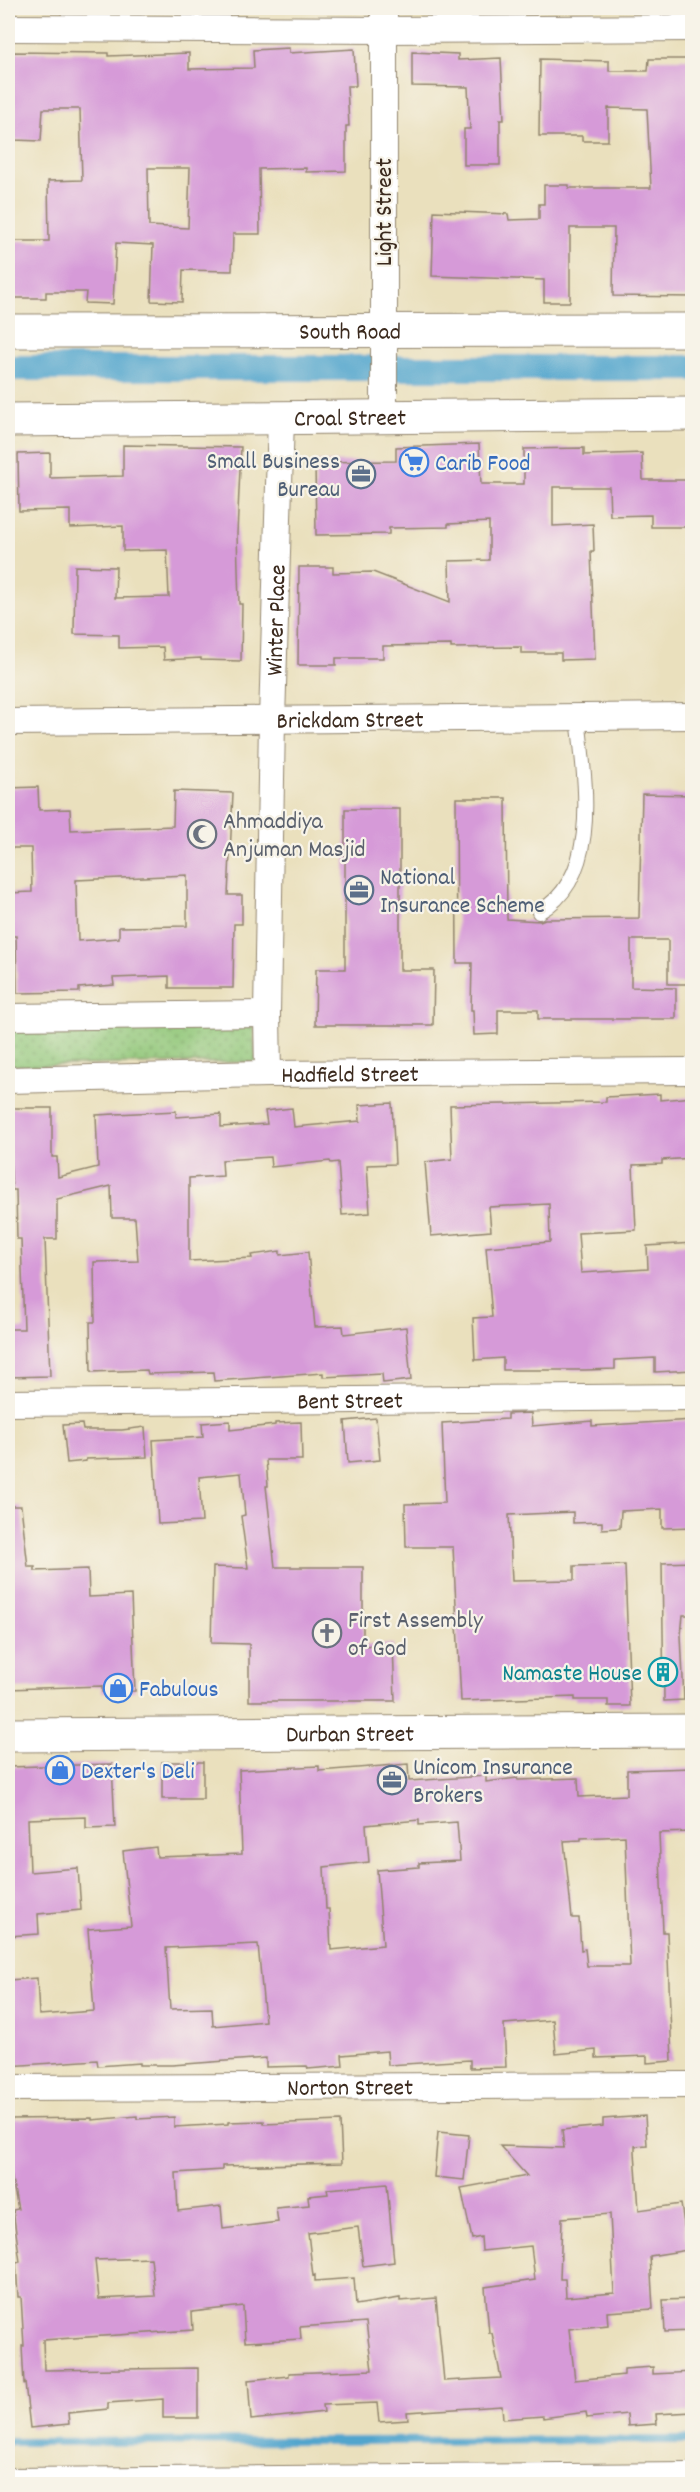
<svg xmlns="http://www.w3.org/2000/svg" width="700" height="2492" font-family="Dekko,sans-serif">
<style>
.grass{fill:url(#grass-dots);stroke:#66784c;stroke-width:1.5}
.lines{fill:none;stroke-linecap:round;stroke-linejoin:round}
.stream{stroke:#51a5cd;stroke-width:8}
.canal{stroke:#51a5cd;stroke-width:26}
.building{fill:#d69ad8;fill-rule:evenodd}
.service-casing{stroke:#92856e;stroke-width:16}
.minor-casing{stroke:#92856e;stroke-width:28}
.tertiary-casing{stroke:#92856e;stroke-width:35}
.service{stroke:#fff;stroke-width:14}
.minor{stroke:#fff;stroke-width:26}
.tertiary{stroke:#fff;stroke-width:33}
.labels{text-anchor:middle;stroke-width:4.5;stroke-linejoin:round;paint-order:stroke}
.street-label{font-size:24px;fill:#3b2a1e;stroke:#f7f3e8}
.service-label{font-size:24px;fill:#4e5e75;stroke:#f7f3e8;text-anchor:start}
.shop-label{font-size:24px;fill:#366cbe;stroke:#f7f3e8;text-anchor:start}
.worship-label{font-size:24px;fill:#5b616d;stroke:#f7f3e8;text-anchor:start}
.culture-label{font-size:24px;fill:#0d838f;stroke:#f7f3e8;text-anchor:end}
</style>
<defs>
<pattern id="grass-dots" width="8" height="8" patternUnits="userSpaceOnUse" patternTransform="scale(1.5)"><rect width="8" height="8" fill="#91c779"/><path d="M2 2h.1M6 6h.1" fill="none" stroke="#78a263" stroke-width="1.8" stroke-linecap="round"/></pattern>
</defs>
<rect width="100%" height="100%" fill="#f7f3e8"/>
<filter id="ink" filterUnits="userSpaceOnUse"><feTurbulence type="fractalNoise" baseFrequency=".0167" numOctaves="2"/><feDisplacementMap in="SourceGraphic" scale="12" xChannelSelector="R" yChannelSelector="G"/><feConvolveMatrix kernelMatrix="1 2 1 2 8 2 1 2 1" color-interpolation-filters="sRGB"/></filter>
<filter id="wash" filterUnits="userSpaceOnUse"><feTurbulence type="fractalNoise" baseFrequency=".008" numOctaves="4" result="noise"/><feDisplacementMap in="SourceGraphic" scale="24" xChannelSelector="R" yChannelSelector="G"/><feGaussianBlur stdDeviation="1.35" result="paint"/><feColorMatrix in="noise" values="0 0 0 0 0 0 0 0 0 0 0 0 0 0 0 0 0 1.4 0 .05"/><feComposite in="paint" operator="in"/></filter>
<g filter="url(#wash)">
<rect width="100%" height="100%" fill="#eae0bd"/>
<polygon class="grass" points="253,1025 256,1062 8,1066 8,1030"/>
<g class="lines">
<polyline class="stream" points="8,2442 692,2440"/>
<polyline class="canal" points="8,368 692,368"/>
</g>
<g id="blocks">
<g class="building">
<path d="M289,48V53L354,49L356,86H347L349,126H346V171L306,172V168L259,169L260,234H233L232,271L183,270L182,302L151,301L153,245L116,243L113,304L85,303L86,292H46V298H13V241H49L48,181L82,180L80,109H43L41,141L14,140L15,107H8L9,52L108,53V56L189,53V69L254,68L253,50ZM148,168H190L188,228L149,226Z"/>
<polygon points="412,52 458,54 458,60 501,58 504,120 500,120 500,165 464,165 464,129 470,129 468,87 412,86"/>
<polygon points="540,59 609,61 609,71 648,71 649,59 693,59 693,297 613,296 614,228 570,228 570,302 544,302 544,280 432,276 434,211 508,214 509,220 539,219 539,204 544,204 544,185 569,185 569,188 651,188 647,109 608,108 608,141 582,141 582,136 539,136"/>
<polygon points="479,444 481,484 524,484 524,449 584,448 584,455 642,453 643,480 693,480 693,527 651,527 651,515 610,516 609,487 553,487 553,526 593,524 594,551 591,551 595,659 561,660 561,653 521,653 521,647 451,648 451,645 383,646 383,658 336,658 336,665 298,665 299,567 333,567 333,573 373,572 450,602 449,561 489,560 489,522 448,524 448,527 389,528 389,534 316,535 315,462 396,461 396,447"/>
<polygon points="123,445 241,447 237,534 239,604 242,604 241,661 201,660 201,658 164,660 163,647 119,648 119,635 74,634 75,566 116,567 115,598 169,597 167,550 123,551 123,526 70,528 70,510 19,511 18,454 50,453 50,478 123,476"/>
<path d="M38,787L39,810L70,809L71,830L173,826L174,791L233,793L228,895H242V924H234L233,988H169V976L113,978L114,985L79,988V992L17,993L16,936H8V893L32,892L31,848H8V788ZM187,875V926L119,927V938L78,941L76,880Z"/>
<polygon points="642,794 693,795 693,984 668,984 668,940 631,940 631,987 676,988 676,1019 538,1019 538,1010 498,1010 498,1034 474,1035 473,1010 471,1010 472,963 457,963 456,798 506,798 507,919 540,921 545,919 639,918"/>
<polygon points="345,809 400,809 400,970 434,970 433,1025 315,1025 316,969 345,969"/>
<polygon points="660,1094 660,1100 693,1097 693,1158 662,1160 662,1164 633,1165 636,1230 578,1233 581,1273 648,1269 647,1246 693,1243 693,1370 655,1372 655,1358 615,1360 615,1369 585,1370 503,1370 503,1358 475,1360 473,1318 492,1317 486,1247 550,1242 549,1204 489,1207 491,1231 431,1236 425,1162 452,1159 450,1105 606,1102 606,1097"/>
<polygon points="392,1103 395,1164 367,1165 370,1213 342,1215 338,1162 331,1163 330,1161 271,1167 270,1157 222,1160 223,1176 189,1178 189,1261 252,1258 251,1255 280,1251 280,1255 308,1252 315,1327 343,1326 344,1334 406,1327 411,1380 383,1383 382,1374 323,1377 323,1373 214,1381 213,1372 148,1374 147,1370 91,1372 90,1322 95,1322 94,1262 138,1261 135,1218 112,1218 111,1186 57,1199 57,1239 45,1239 50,1376 8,1377 8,1329 24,1329 21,1239 17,1239 16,1190 12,1190 10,1157 10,1108 52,1108 52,1157 57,1157 58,1177 98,1167 96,1115 176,1111 176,1117 221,1114 221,1127 267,1124 265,1111 292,1108 294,1127 360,1121 359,1105"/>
<polygon points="531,1413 532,1426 592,1421 592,1426 693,1420 693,1527 662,1528 662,1509 621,1511 620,1528 602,1529 602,1522 573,1523 573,1512 509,1515 512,1581 574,1580 574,1566 625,1565 630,1706 608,1706 608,1700 575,1700 575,1697 461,1701 453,1547 406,1547 405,1504 445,1503 442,1423 507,1419 507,1414"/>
<polygon points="376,1418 380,1460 348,1463 345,1421"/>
<polygon points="230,1421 230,1430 275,1425 275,1423 301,1422 302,1460 266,1460 268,1486 266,1486 275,1567 363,1567 363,1646 393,1644 395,1701 249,1701 249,1644 211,1643 213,1567 248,1568 241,1516 245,1515 241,1473 199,1477 202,1522 158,1524 153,1440 203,1437 202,1423"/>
<polygon points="82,1424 83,1430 122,1430 145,1427 147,1457 86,1459 86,1461 67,1463 63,1425"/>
<polygon points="8,1506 21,1506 28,1567 35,1567 35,1571 88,1569 89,1597 131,1595 135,1691 102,1692 102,1686 8,1689"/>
<polygon points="693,1562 693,1615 683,1615 681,1635 684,1700 664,1701 662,1563"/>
<rect x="162" y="1762" width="41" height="37"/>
<polygon points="112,1764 115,1827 86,1828 86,1817 28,1819 30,1872 78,1868 81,1910 38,1914 39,1934 8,1936 8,1767"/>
<path d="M408,1764L409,1781L486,1776V1782L517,1778L518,1780L578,1778L579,1797L627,1795V1770L693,1768V1832L659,1833L663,1932H667L672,2061L647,2063V2056L596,2058V2050L556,2054L553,2020L504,2024L506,2067L470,2068V2060L388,2065L387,2051L342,2055L343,2066L308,2069L307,2066L266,2067V2058L172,2065H140V2063L98,2066L97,2060L8,2066V1980L37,1978L39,2015L94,2011L88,1929L131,1926L123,1851L156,1847L157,1857L242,1854L239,1770L319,1766V1771ZM419,1820V1825L457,1822L460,1861L419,1863V1867L377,1870L383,1945L331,1950L329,1909H326L324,1867L369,1862L366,1825ZM625,1836L630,1966H587L585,1949L581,1950L579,1918H572L564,1841L581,1840V1838ZM258,1944L265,2021L213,2026L212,2008L170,2009L166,1948Z"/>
<path d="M137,2116V2119L174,2117V2127L228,2124V2122L264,2121V2124L340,2121L342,2163L222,2166V2170L176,2173L178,2211L221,2206L223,2229L278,2222L276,2208L309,2205L308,2196L328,2194L327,2189L387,2184L394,2262L363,2266L358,2227L308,2233L313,2276L315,2275V2281L354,2278L356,2305L400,2298V2301L436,2298L444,2381L501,2378L492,2333H489L485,2287L535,2280L531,2246L482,2251L481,2237L472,2239L461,2188L527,2176L500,2146L564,2148L562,2130L603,2126V2119L645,2116L647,2145L635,2146V2152L639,2210L681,2204L688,2250L650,2256L653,2309L607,2312L608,2325L569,2329L575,2380L624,2375V2369L653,2367V2374L693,2372V2412L656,2414L657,2424L628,2426L627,2414L587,2418L586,2412L543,2418V2416L503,2419L502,2406L407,2412L408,2420L379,2422L377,2403L323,2405L324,2412L251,2420L248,2380L289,2376V2373L372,2370L366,2322L300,2327L301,2339L245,2342L243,2306L192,2312L193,2330L43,2340L44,2370L198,2368V2418H163V2399L108,2403V2409L68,2413L69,2424L30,2428L25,2383L24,2384L22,2346H24L21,2297H18L16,2263L20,2262L13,2210L18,2209L8,2159V2119L92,2118V2120ZM610,2214L614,2293L566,2297L565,2279H560L562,2218ZM151,2258L155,2296L99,2299L95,2260Z"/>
<polygon points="438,2132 469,2135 464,2180 434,2177"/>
<polygon points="693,2299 693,2331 665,2332 663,2300"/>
</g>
</g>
</g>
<g filter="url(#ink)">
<use href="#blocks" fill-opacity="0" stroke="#92856e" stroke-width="1.5"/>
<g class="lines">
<g class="service-casing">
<path id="service" d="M539,912C603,876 584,777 578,717"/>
</g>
<g class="minor-casing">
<g id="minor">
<polyline points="8,28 384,30 692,28"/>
<polyline points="384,417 384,8"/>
<path id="s1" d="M8,722L692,716"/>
<polyline points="8,1017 267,1014"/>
<path id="s2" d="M268,1074L267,1014L272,720L281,418"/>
<path id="s3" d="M8,1080L268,1074L692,1071"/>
<path id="s4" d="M8,1403L692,1397"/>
<path id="s5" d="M8,2088L692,2085"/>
<polyline points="8,2481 692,2476"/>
</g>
</g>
<g class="tertiary-casing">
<g id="tertiary">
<path id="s6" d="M8,331L692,330"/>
<path id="s7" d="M8,420L692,414"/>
<path id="s8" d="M8,1735L692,1731"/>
</g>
</g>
<use href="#service" class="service"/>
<use href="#minor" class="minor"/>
<use href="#tertiary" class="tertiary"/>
</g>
</g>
<defs>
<g id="supermarket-ring" transform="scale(1.5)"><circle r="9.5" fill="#f7f3e8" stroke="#3f7fe0" stroke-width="1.5"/><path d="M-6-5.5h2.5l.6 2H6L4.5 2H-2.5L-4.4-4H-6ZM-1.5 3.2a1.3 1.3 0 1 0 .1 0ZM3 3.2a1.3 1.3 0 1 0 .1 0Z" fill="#3f7fe0"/></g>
<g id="office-ring" transform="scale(1.5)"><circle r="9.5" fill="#f7f3e8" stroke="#5c6f8a" stroke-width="1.5"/><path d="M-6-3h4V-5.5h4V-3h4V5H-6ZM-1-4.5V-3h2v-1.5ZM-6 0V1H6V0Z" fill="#5c6f8a"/></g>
<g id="mosque-ring" transform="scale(1.5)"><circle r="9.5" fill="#f7f3e8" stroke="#6b7280" stroke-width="1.5"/><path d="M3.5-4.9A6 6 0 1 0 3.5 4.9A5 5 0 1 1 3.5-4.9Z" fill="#6b7280"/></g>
<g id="church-ring" transform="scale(1.5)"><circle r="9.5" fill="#f7f3e8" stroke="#6b7280" stroke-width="1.5"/><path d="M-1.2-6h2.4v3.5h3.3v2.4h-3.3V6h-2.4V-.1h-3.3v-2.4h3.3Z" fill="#6b7280"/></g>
<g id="building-ring" transform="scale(1.5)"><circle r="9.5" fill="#f7f3e8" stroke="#0f9aa8" stroke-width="1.5"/><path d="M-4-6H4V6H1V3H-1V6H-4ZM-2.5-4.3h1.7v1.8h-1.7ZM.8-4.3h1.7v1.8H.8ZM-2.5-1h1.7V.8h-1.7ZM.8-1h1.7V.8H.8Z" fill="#0f9aa8"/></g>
<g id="shop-ring" transform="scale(1.5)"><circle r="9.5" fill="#f7f3e8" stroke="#3f7fe0" stroke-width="1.5"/><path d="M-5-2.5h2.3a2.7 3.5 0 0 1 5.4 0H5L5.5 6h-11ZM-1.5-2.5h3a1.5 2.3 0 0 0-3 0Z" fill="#3f7fe0"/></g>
</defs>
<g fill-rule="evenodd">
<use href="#supermarket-ring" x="414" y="462"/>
<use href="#office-ring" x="361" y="474"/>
<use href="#mosque-ring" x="202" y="834"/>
<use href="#office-ring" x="359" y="890"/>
<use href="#church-ring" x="327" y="1633"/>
<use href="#building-ring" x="663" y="1672"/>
<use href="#shop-ring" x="118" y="1688"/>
<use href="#shop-ring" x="60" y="1770"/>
<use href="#office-ring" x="392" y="1780"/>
</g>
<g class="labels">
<g class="street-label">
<text transform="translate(383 212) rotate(-90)" y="8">Light Street</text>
<text dy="8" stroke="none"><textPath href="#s6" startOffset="342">South Road</textPath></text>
<text dy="8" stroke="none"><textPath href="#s7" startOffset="342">Croal Street</textPath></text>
<text dy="8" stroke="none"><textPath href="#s2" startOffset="454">Winter Place</textPath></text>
<text dy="8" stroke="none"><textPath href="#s1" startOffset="342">Brickdam Street</textPath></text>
<text dy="8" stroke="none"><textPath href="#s3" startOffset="342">Hadfield Street</textPath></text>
<text dy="8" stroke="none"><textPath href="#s4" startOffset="342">Bent Street</textPath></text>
<text dy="8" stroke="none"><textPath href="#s8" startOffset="342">Durban Street</textPath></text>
<text dy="8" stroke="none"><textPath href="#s5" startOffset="342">Norton Street</textPath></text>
</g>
<g class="service-label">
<text x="340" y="468" text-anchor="end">Small Business<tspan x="340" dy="28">Bureau</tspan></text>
<text x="380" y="884">National<tspan x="380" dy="28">Insurance Scheme</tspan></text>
<text x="413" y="1774">Unicom Insurance<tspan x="413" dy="28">Brokers</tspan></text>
</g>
<g class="shop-label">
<text x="435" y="470">Carib Food</text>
<text x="139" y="1696">Fabulous</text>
<text x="81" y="1778">Dexter's Deli</text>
</g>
<g class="worship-label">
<text x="223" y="828">Ahmaddiya<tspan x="223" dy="28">Anjuman Masjid</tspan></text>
<text x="348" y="1627">First Assembly<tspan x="348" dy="28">of God</tspan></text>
</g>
<g class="culture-label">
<text x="642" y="1680">Namaste House</text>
</g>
</g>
<rect width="700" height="2492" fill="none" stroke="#f7f3e8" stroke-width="30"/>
</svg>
